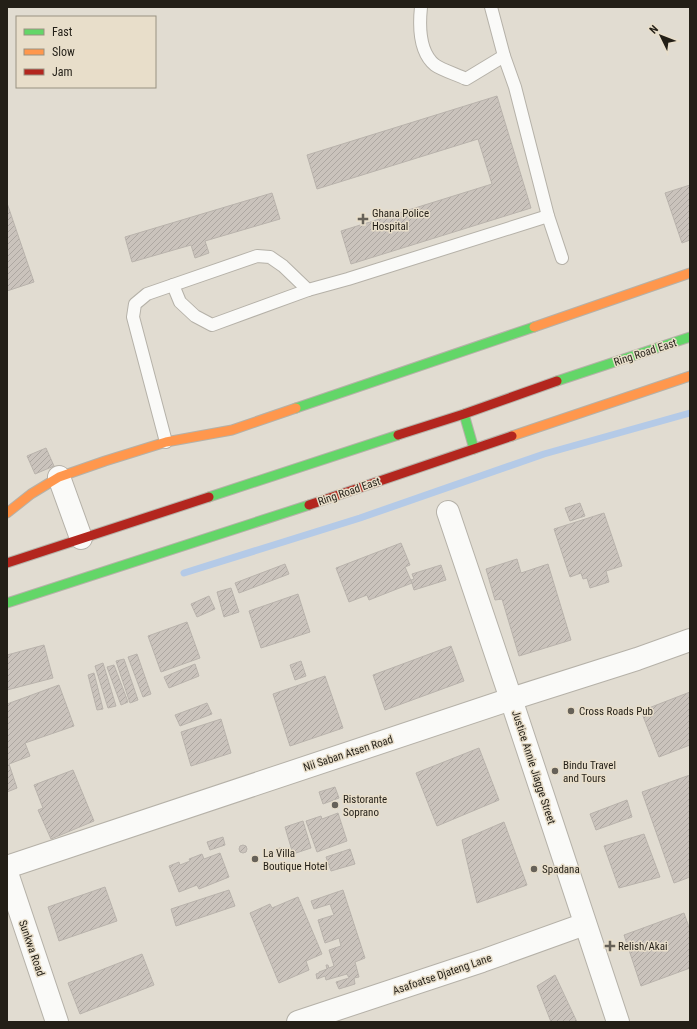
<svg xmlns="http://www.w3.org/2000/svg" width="697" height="1029" font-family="'Roboto Condensed',sans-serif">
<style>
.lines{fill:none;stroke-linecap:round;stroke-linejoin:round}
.stream{stroke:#b4cae7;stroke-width:7}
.building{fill:url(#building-hatch);stroke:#b9b3ac}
.lane-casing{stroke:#b5b1a8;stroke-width:14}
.street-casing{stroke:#b5b1a8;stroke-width:24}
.fast-casing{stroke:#b5b1a8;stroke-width:11}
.slow-casing{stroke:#b5b1a8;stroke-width:11}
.jam-casing{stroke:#b5b1a8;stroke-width:11}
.lane{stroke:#fafaf8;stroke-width:12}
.street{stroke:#fafaf8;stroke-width:22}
.fast{stroke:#63d668;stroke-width:9}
.slow{stroke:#ff974d;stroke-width:9}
.jam{stroke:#b3261e;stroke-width:9}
.poi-dot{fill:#666158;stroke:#e8deca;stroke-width:1.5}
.labels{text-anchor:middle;stroke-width:3;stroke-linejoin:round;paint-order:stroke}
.poi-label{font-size:11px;fill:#231f17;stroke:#e8deca;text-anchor:start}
.street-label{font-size:11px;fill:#231f17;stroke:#e8deca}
</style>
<defs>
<pattern id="building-hatch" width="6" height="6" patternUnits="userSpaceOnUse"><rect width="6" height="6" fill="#cac3bc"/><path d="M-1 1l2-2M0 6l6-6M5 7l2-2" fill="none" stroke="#ada7a1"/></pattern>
</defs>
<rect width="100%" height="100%" fill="#e1dcd1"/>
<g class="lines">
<polyline class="stream" points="184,573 360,518 544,454 690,413"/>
</g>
<g class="building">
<polygon points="497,96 531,208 351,264 341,231 492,184 478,139 317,189 307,155"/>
<polygon points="690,185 690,240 682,243 665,193"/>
<polygon points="272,193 280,219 205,241 209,253 195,258 191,245 132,262 125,237"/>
<polygon points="7,203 34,282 7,291"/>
<polygon points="46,448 54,466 35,474 27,456"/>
<polygon points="580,503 585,516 570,521 565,508"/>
<polygon points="604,513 622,566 606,571 609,582 590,588 587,578 583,579 581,573 570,577 554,529"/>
<polygon points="401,543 410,565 405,567 412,583 369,600 367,595 349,602 336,568"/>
<polygon points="517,559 521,573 548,564 571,640 519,656 502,599 495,600 486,569"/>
<polygon points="285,564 289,574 239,593 235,583"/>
<polygon points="441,565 446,580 414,590 411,580 414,579 412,574"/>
<polygon points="231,588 239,612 224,617 217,592"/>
<polygon points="298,594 310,632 261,648 249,611"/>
<polygon points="209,596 215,609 197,617 191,604"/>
<polygon points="187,622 200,658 161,672 148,636"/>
<polygon points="44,645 53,678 7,690 7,655"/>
<polygon points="451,646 464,681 385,710 373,675"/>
<polygon points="137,654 151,694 143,697 128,657"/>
<polygon points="124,659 138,700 130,703 116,661"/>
<polygon points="301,661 306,676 295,680 290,665"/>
<polygon points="103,663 116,706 108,708 95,666"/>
<polygon points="195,664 199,676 169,688 164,677"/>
<polygon points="114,665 128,702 121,705 107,667"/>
<polygon points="94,673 103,709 97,710 88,675"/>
<polygon points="325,676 343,728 290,746 273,694"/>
<polygon points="59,685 74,726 25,743 30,756 9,764 17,788 7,792 7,704"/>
<polygon points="690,692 690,745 659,757 641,711"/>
<polygon points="207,703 212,714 180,726 175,715"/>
<polygon points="221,719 231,753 191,766 181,732"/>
<polygon points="479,748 499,800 437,826 416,773"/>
<polygon points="73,770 94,821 51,839 38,810 43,808 34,785"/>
<polygon points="690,775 690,877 674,883 642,792"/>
<polygon points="335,787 339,798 323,804 319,792"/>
<polygon points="627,800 632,817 596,830 590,814"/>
<polygon points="338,813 347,841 317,852 306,821 321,816 322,819"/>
<polygon points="303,821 311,848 293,854 285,827"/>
<polygon points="504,822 527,885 477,903 462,840"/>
<polygon points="644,834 660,877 619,888 604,846"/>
<polygon points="223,837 225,845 210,850 207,842"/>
<circle cx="243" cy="849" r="4"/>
<circle cx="280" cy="852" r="4"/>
<polygon points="350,849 355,864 331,871 326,857"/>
<polygon points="220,853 229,877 199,889 197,885 179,892 169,866 179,862 180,865 190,861 189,859 202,854 204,859"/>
<polygon points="105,887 117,921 59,941 48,907"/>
<polygon points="229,890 235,906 176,926 171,909"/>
<polygon points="343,890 365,958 355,962 359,977 354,978 355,984 339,989 336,982 349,978 347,974 326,980 325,976 317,979 316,974 319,973 319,972 327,969 326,965 328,965 329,968 334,966 329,950 341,946 339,938 325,943 318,920 334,915 330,904 314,909 311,901"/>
<polygon points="298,897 322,954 306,961 309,970 279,983 250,913 270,904 272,908"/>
<polygon points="684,913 690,930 690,968 641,986 624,935"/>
<polygon points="142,954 154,985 80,1014 68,983"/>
<polygon points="555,975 577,1022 551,1022 537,986"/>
</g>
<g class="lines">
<g class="lane-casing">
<g id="lane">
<path d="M421,7C419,26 419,52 435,65C442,70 458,75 466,79L504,56"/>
<polyline points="491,7 504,56 515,87 548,216 562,258"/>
<polyline points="173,285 180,302 195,316 212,325 308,290"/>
<polyline points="166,442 133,317 135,304 147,294 257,256 270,257 283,266 308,290 348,279 548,216"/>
</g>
</g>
<g class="street-casing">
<g id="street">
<polyline points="59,477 81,538"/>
<polyline points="448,512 511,699 618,1022"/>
<polyline points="7,867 511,699 637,659 690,640"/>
<polyline points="7,873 57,1022"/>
<polyline points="298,1022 482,961 585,924"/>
</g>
</g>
<g class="fast-casing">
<g id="fast">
<polyline points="557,381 690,337"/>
<polyline points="296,408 534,327"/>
<polyline points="464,414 474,449"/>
<polyline points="209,497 398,435"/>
<polyline points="7,603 309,505"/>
</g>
</g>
<g class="slow-casing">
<g id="slow">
<polyline points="534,327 690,273"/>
<polyline points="512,436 690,376"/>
<polyline points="7,513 31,494 59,477 105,461 166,442 232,430 296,408"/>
</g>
</g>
<g class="jam-casing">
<g id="jam">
<polyline points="398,435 464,414 557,381"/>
<polyline points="309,505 512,436"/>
<polyline points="7,563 209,497"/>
</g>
</g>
<use href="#lane" class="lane"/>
<use href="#street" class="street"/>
<use href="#fast" class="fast"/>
<use href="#slow" class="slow"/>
<use href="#jam" class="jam"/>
</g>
<g class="poi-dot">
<path d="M361 213h4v4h4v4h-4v4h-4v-4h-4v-4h4z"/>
<circle cx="571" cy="711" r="4"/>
<circle cx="555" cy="771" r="4"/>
<circle cx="335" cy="805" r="4"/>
<circle cx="255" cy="859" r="4"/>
<circle cx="534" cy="869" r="4"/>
<path d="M608 940h4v4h4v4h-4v4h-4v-4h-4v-4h4z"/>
</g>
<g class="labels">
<g class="poi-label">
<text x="372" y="217">Ghana Police<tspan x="372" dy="13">Hospital</tspan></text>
<text x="579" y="715">Cross Roads Pub</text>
<text x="563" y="769">Bindu Travel<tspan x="563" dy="13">and Tours</tspan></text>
<text x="343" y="803">Ristorante<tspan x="343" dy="13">Soprano</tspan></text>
<text x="263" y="857">La Villa<tspan x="263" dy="13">Boutique Hotel</tspan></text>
<text x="542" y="873">Spadana</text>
<text x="618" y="950">Relish/Akai</text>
</g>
<g class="street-label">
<text transform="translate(645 352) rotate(-18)" y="4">Ring Road East</text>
<text transform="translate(349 491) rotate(-19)" y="4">Ring Road East</text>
<text transform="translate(348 753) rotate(-18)" y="4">Nii Saban Atsen Road</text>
<text transform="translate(534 767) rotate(72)" y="4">Justice Annie Jiagge Street</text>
<text transform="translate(32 948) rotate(71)" y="4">Sunkwa Road</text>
<text transform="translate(442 974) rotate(-19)" y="4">Asafoatse Djateng Lane</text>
</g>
</g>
<rect width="697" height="1029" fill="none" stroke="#231f17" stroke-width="16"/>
<rect x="16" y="16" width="140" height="72" fill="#e8deca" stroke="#999282"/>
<rect x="24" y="29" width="20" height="6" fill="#63d668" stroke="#999282"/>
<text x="52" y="36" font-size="12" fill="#231f17">Fast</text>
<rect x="24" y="49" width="20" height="6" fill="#ff974d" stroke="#999282"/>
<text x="52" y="56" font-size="12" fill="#231f17">Slow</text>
<rect x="24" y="69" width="20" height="6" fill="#b3261e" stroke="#999282"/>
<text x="52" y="76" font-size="12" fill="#231f17">Jam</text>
<g transform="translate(661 36) rotate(313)" stroke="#e8deca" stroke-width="3" paint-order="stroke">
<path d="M0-3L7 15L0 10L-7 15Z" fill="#231f17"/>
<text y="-6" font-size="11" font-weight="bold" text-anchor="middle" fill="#231f17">N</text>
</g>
</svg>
